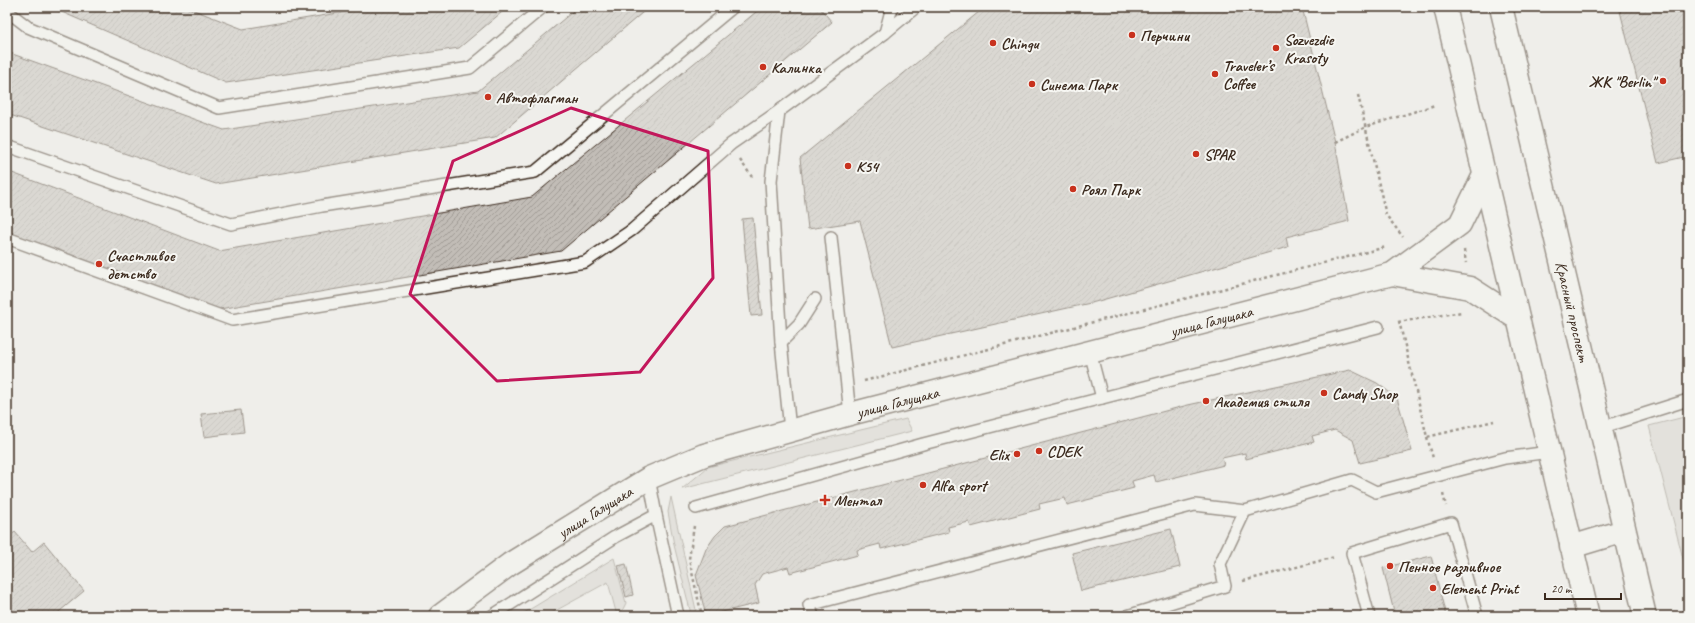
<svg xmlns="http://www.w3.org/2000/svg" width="1695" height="623" font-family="Caveat,sans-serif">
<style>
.grass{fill:#d4d1cc;stroke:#887e75}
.building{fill:url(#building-hatch);stroke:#3b2a1e}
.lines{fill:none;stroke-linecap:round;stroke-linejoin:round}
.service-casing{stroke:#3b2a1e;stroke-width:14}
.minor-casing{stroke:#3b2a1e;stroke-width:25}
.primary-casing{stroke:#3b2a1e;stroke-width:25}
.path{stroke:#3b2a1e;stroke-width:2.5;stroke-dasharray:3 3;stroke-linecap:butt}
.service{stroke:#f6f6f2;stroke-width:11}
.minor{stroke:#f6f6f2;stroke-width:22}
.primary{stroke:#f6f6f2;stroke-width:22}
.marked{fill:none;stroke:#c2185b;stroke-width:3;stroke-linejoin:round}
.poi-dot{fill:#c8321e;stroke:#f6f6f2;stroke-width:1.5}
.labels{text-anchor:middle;stroke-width:4;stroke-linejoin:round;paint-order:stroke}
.poi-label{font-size:16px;font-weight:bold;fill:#3b2a1e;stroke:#f6f6f2;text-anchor:start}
.street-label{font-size:16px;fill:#3b2a1e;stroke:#f6f6f2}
</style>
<defs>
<pattern id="building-hatch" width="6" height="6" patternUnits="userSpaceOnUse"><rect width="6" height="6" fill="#c2bdb7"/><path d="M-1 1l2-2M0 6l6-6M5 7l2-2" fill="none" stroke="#9f9a94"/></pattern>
</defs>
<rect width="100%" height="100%" fill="#efeeea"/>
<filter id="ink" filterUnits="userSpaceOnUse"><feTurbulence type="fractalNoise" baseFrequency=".025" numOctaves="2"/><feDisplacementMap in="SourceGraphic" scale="8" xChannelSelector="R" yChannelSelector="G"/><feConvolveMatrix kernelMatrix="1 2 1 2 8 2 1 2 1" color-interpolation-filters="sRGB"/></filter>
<g filter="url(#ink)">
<g class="grass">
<polygon points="1688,416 1688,578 1649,426"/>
<polygon points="906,419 912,431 682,489 708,467"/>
<polygon points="671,497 696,610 691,614 674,545 668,512"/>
<polygon points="614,558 626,603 622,611 616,612 608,582 546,616 522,616 524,613"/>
</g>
<g class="building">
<polygon points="50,7 186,7 243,29 374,7 508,7 459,48 226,83"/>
<polygon points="578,7 649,7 495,138 216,184 7,114 7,52 224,130 478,91"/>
<polygon points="762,7 819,7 832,22 561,251 196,313 7,241 7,171 219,251 532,197"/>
<polygon points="985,7 1302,7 1335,142 1349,221 1286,237 1288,247 1095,302 892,347 860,221 808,229 800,158"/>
<polygon points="1619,7 1688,7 1688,156 1658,163"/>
<polygon points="753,218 762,315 751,316 742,219"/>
<polygon points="1350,370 1377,383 1397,398 1412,451 1360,463 1353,440 1335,430 1312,436 1314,442 1246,459 1245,453 1222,458 1224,465 1156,482 1154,475 1132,481 1134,488 1067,505 1065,498 1039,504 1040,509 971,527 969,522 948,527 949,532 881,549 880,544 857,550 858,555 790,573 788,567 762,574 755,585 759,603 706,616 696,575 706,549 715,536 725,526 1188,405"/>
<polygon points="241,410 244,432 204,437 201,414"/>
<polygon points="1171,529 1180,567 1081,591 1072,553"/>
<polygon points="15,532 32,552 44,542 84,591 54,616 7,616 7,538"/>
<polygon points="1431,556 1446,616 1395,616 1383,568"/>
<polygon points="626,564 633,595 626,597 618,566"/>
</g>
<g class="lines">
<g class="service-casing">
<g id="service">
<polyline points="7,11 28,27 219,108 470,68 543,7"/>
<polyline points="885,33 892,7"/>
<polyline points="779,111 771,181 781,342 790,430"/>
<polyline points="7,146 231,224 322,206 535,172 733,7"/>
<polyline points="831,237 850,414"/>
<polyline points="7,238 232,320 585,262 632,230 731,144 779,111 885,33 916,7"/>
<polyline points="781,342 799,324 815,299"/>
<polyline points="1090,352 1102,398"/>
<polyline points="1600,428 1688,400"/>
<polyline points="696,508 923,444 1378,327"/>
<polyline points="656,515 678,616"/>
<polyline points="492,616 615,537 656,515 649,478"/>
<polyline points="813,616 809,605 1195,505 1245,511"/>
<polyline points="1127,616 1225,586 1220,564 1245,511 1352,480 1376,492 1505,458 1549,452"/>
<polyline points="1369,616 1352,553 1451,523 1477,616"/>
</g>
</g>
<g class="minor-casing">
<g id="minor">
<polyline points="1392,274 1470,288 1518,319"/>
<path id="s1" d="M440,616L510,564L649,478L704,455L850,414L1392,274L1460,224L1484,175"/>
</g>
</g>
<g class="primary-casing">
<g id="primary">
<polyline points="1445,7 1588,616"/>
<path id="s2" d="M1501,7L1645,616"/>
<polyline points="1571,547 1624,531"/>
</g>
</g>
<g class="path">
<polyline points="1358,95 1386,215 1403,237"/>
<polyline points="1335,142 1366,127 1435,105"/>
<polyline points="740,160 752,177"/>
<polyline points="1464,250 1466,263"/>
<polyline points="1399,321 1427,437 1494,421"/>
<polyline points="1398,322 1462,312"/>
<polyline points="864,381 1386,247"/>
<polyline points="1427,437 1433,458"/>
<polyline points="1443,494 1446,506"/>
<polyline points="694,526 689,559 702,616"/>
<polyline points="1243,581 1335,557"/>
<polyline points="739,616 753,613 754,616"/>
<polyline points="1521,616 1542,612"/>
</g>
<use href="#service" class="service"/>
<use href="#minor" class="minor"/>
<use href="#primary" class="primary"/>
</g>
</g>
<path d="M0 0H1695V623H0ZM571,108L708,151L713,278L640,372L497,381L410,294L453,161Z" fill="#efeeea" fill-opacity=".55" fill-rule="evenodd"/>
<path class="marked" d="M571,108L708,151L713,278L640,372L497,381L410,294L453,161Z"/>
<g class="poi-dot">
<circle cx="1132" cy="35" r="4"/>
<circle cx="993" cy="43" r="4"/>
<circle cx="1276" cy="48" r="4"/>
<circle cx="763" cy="67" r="4"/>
<circle cx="1215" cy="74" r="4"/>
<circle cx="1663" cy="81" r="4"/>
<circle cx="1032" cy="84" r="4"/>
<circle cx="488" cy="97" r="4"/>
<circle cx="1196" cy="154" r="4"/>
<circle cx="848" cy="166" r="4"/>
<circle cx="1073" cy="189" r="4"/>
<circle cx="99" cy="264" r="4"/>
<circle cx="1324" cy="393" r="4"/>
<circle cx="1206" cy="401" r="4"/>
<circle cx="1039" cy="451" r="4"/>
<circle cx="1017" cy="454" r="4"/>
<circle cx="923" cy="485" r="4"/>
<path d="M823 494h4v4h4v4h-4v4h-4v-4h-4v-4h4z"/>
<circle cx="1390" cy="566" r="4"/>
<circle cx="1433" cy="588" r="4"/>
</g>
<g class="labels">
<g class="poi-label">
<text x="1140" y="41">Перчини</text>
<text x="1284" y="45">Sozvezdie<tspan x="1284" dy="18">Krasoty</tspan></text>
<text x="1001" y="49">Chingu</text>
<text x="1223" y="71">Traveler’s<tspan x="1223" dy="18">Coffee</tspan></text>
<text x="771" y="73">Калинка</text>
<text x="1655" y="87" text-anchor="end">ЖК "Berlin"</text>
<text x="1040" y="90">Синема Парк</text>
<text x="496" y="103">Автофлагман</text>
<text x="1204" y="160">SPAR</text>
<text x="856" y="172">К54</text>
<text x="1081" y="195">Роял Парк</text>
<text x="107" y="261">Счастливое<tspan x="107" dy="18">детство</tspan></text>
<text x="1332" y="399">Candy Shop</text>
<text x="1214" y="407">Академия стиля</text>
<text x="1047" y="457">CDEK</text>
<text x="1009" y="460" text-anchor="end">Elix</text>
<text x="931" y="491">Alfa sport</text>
<text x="834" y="506">Ментал</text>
<text x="1398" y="572">Пенное разливное</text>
<text x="1441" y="594">Element Print</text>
</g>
<g class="street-label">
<text dy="6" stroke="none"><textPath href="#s2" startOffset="313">Красный проспект</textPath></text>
<text dy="6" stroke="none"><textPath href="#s1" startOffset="835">улица Галущака</textPath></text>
<text dy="6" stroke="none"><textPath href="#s1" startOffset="511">улица Галущака</textPath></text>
<text dy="6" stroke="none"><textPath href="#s1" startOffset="187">улица Галущака</textPath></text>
</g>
</g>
<rect width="1695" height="623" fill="none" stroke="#f6f6f2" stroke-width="24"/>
<rect x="12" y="12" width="1671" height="599" fill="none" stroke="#3b2a1e" stroke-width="1.5" filter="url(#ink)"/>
<path d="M1545 593v6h76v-6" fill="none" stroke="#3b2a1e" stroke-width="2"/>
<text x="1551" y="593" font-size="12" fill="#3b2a1e" stroke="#f6f6f2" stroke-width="3" paint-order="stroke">20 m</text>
</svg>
